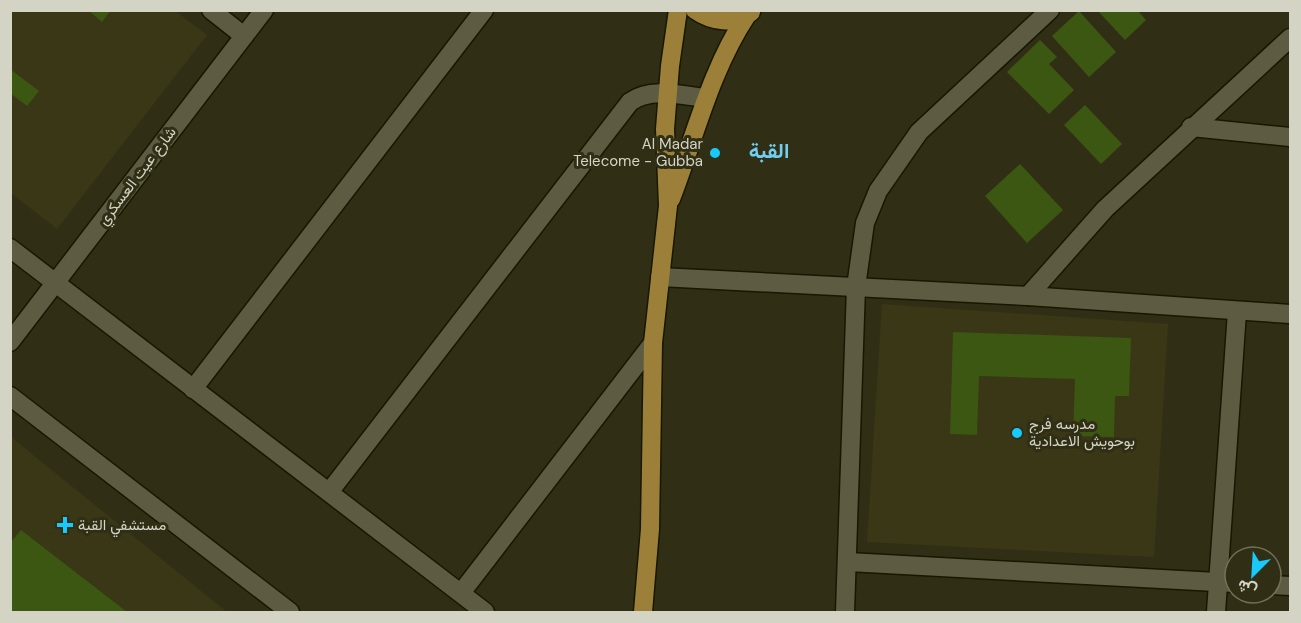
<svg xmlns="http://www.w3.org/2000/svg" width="1301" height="623" font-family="'DM Sans',Vazirmatn,sans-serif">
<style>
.built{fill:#393716}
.building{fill:#3b5712}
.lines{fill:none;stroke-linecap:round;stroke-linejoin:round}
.minor-casing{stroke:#181701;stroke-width:21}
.major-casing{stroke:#181701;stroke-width:21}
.minor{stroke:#5d5c42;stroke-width:18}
.major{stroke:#9c7f38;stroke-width:18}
.poi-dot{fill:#17cafb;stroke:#302f16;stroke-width:2}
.labels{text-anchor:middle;stroke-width:6;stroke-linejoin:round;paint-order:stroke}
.poi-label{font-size:15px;fill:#d4d4c5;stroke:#302f16;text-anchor:start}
.street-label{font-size:15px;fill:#d4d4c5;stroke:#302f16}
.district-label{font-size:21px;font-weight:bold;fill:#72cef0;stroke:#302f16}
</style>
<rect width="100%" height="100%" fill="#302f16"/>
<g class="built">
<polygon points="10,11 175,11 207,35 57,229 11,193"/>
<polygon points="882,304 1168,324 1154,557 867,542"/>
<polygon points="11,437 227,612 11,612"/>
</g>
<g class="building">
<polygon points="88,10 111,10 102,22"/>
<polygon points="1097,10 1137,10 1146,20 1125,40"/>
<polygon points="1079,11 1116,52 1089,77 1052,36"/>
<polygon points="1040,40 1057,57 1049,64 1074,90 1049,114 1007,72"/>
<polygon points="10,69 39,91 27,106 10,93"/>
<polygon points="1085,105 1122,144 1101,164 1064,125"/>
<polygon points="1020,164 1063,210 1027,243 985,196"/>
<polygon points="953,332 1131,338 1129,396 1115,396 1114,437 1073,436 1075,379 979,376 977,435 950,434"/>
<polygon points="21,530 127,612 10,612 10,543"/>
</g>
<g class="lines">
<g class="minor-casing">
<g id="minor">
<polyline points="211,10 244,36"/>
<polyline points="1191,127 1290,137"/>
<polyline points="10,248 485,612"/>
<polyline points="660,277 1028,296 1290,314"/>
<polyline points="1028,296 1105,209 1290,38"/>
<polyline points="10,342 264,10"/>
<polyline points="193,389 484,10"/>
<polyline points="10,396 290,612"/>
<path d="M330,491L630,102C650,87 681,95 705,98"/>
<polyline points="848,562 1235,583"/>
<polyline points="1271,585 1290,586"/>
<polyline points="461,593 653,343"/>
<polyline points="845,612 856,287 865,223 878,191 919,132 1050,10"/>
<polyline points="1216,612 1237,312"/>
</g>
</g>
<g class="major-casing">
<g id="major">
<path d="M695,10C712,22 734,25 751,12"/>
<path d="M671,199C695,137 710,71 747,15"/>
<polyline points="643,612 650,529 653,343 668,206 665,129 670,66 678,10"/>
</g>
</g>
<use href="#minor" class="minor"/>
<use href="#major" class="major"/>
</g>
<g class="poi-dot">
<circle cx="715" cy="153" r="6"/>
<circle cx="1017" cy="433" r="6"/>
<path d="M62 516h6v6h6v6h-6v6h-6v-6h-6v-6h6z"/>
</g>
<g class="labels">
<g class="poi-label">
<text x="703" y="149" text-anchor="end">Al Madar<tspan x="703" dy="17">Telecome - Gubba</tspan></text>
<text x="1029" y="429">مدرسه فرج<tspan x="1029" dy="17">بوحويش الاعدادية</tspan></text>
<text x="78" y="530">مستشفي القبة</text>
</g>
<g class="street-label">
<text transform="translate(137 176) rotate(-53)" y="5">شارع عيت العسكري</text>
</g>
<g class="district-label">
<text x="769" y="158">القبة</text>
</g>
</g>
<rect width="1301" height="623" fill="none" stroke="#d4d4c5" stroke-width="24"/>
<g transform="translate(1253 575) rotate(204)"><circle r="28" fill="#302f16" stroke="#72715c" stroke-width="1.5"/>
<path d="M0-4.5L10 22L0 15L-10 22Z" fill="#17cafb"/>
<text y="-9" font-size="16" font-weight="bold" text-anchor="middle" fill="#d4d4c5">ش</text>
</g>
</svg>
